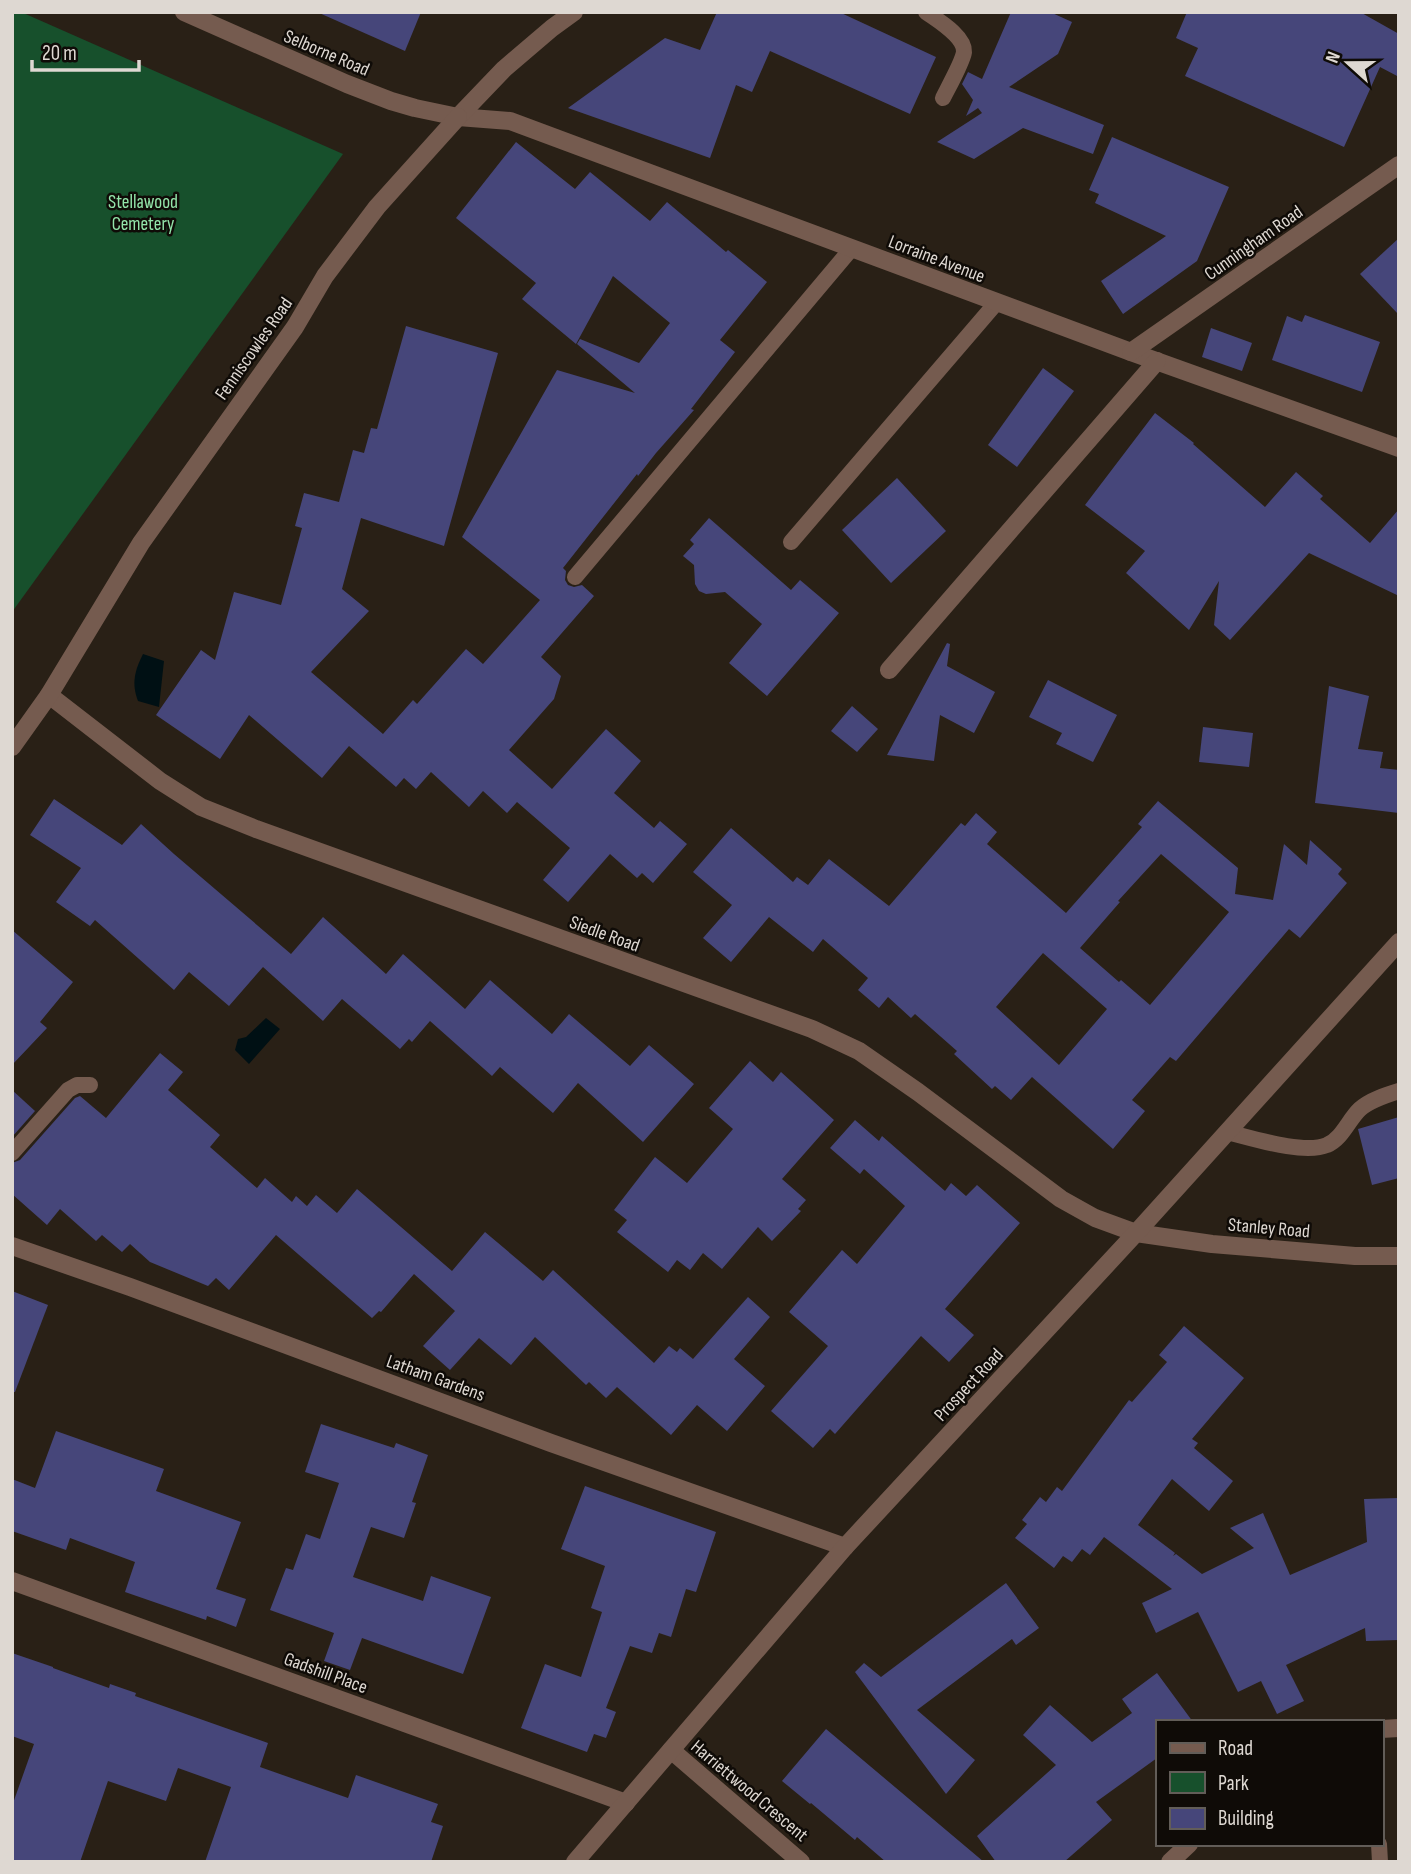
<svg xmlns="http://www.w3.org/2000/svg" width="1411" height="1874" font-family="'Sofia Sans Condensed',sans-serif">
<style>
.green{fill:#17502c}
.water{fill:#001014}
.building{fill:#46467a;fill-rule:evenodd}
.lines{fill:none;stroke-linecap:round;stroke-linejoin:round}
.service{stroke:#755b4f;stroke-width:16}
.minor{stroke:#755b4f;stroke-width:18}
.tertiary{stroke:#755b4f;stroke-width:18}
.labels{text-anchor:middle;stroke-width:5;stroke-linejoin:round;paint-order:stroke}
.street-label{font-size:19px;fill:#ded8d2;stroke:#0f0b07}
.park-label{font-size:19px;fill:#93e5aa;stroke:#0f0b07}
</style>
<rect width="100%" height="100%" fill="#292016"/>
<polygon class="green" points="12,12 21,12 343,154 12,612"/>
<g class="water">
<path d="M143,654L164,661L159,707L138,701C131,683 135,670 143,654Z"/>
<polygon points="266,1018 280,1029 249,1064 235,1050 238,1039 246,1037"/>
</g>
<g class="building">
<polygon points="317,12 421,12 405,51"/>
<polygon points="717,12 839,12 936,57 910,114 770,51 752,92 736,85 710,158 568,108 665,38 700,50"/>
<polygon points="1011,12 1050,12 1072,22 1058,54 1009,87 1104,125 1093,154 1023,128 974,159 937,142 982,113 978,108 966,116 973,100 962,84 968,72 982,79"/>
<polygon points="1187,12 1360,12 1399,34 1399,77 1380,67 1344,147 1185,76 1198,48 1176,38"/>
<polygon points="1112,137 1229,187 1197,261 1123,314 1101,281 1166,236 1095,203 1099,194 1089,190"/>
<polygon points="516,142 575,189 590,172 650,221 667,202 726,252 728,250 767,282 720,340 735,352 691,409 694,410 656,453 638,476 637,474 563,568 566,571 565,580 568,585 574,587 582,585 594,596 541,657 561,676 554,699 509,750 552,789 606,729 641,761 614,793 654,828 660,821 687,844 653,883 642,873 637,878 610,854 568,902 543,880 570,848 517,802 507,813 483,791 469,807 431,772 416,789 404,778 396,787 349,746 322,778 249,715 220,759 156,715 201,650 215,660 234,592 281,605 302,528 295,526 304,493 339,502 353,450 364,453 371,428 377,429 406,326 498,353 444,546 361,518 342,589 369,611 311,672 383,734 413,700 417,704 466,649 483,664 540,600 462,537 557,370 635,393 577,344 580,339 639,363 670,323 613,276 576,344 522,299 536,283 456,218"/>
<polygon points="1399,238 1399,315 1360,274"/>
<polygon points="1305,315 1380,342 1362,392 1272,360 1287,316 1302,322"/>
<polygon points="1211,328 1252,343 1242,371 1202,357"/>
<polygon points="1043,368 1074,391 1017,467 988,445"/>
<polygon points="1155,413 1194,443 1193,444 1265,507 1296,472 1323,496 1320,499 1370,543 1399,509 1399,596 1309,553 1230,640 1214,625 1219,581 1189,630 1126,573 1145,551 1085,505"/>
<polygon points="897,478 946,531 891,583 842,530"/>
<polygon points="709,518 791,590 800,580 839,613 767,696 729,663 762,624 725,592 706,594 699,591 695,584 694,565 683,556 694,544 690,540"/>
<polygon points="947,643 950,644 947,666 995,692 974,733 940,715 934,761 887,755"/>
<polygon points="1048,680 1117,715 1093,762 1056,744 1062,733 1029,717"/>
<polygon points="1329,686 1369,696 1358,749 1383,752 1380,768 1399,770 1399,813 1315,803"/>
<polygon points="852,706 878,729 857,752 831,731"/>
<polygon points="1203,727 1253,733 1249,767 1199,762"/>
<polygon points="54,799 122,845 141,824 174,854 291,954 323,917 386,974 403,954 465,1009 490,980 552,1034 569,1014 630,1066 649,1045 694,1084 643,1142 578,1083 553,1113 500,1067 492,1076 430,1021 412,1042 409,1039 400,1049 342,999 323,1021 263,967 229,1006 189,972 174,990 95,920 90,926 56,902 81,868 30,835"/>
<path d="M1158,801L1238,868L1235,894L1273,900L1284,844L1307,865L1310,840L1342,869L1338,874L1347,883L1300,938L1289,929L1176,1061L1170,1057L1132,1100L1145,1111L1113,1149L1032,1077L1011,1100L995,1086L992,1089L954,1054L957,1051L915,1014L911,1018L888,997L879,1008L858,990L868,978L823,939L813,952L769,917L731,962L703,938L732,905L693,872L731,828L793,882L797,877L808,885L829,859L889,906L961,823L965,826L976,813L997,832L987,844L1066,913L1142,827L1138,824ZM1161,854L1229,912L1150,1005L1121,980L1119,982L1080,948L1120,902L1118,901ZM1043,953L1107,1009L1059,1065L996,1007Z"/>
<polygon points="12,930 73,982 40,1022 47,1028 12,1065"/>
<polygon points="160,1053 183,1072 168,1090 220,1135 210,1147 257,1188 265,1178 292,1202 296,1196 307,1206 316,1195 337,1213 357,1189 452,1271 485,1232 543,1281 553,1270 654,1363 669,1346 677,1352 680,1348 693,1359 748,1297 770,1317 734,1359 765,1386 727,1431 697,1405 671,1435 617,1387 606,1398 589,1382 586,1385 535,1337 511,1365 479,1338 450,1370 423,1346 455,1311 414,1274 381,1312 379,1311 372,1318 276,1235 229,1290 216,1278 208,1286 150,1262 130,1244 122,1252 102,1235 96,1241 60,1209 47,1225 12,1194 12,1163 20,1160 75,1098 80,1096 106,1118"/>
<polygon points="750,1061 773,1082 781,1072 834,1120 782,1179 806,1200 798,1209 801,1211 772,1241 758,1227 722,1269 703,1253 690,1270 677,1260 668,1272 617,1232 627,1220 614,1210 655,1157 687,1183 733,1129 709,1108"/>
<polygon points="12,1090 35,1111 12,1137"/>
<polygon points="1399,1117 1399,1178 1372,1185 1358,1129"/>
<polygon points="855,1120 879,1141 882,1136 945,1191 951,1183 966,1196 977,1185 1020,1223 945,1309 974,1335 949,1362 921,1336 835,1434 830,1429 813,1448 771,1411 828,1346 789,1312 842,1250 857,1264 905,1206 864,1169 860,1174 830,1148"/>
<polygon points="12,1291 48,1305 15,1392 12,1392"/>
<polygon points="1184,1326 1244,1378 1192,1439 1198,1443 1194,1448 1233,1481 1209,1511 1172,1479 1138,1525 1175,1553 1173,1556 1176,1554 1202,1574 1254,1548 1230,1528 1263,1513 1290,1575 1367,1542 1364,1499 1399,1498 1399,1640 1366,1641 1365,1628 1286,1665 1304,1701 1277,1714 1261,1681 1238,1692 1198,1612 1156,1633 1142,1603 1172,1589 1104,1537 1090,1555 1082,1549 1072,1562 1063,1556 1054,1568 1015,1538 1027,1524 1022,1520 1040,1497 1046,1502 1057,1487 1062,1491 1129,1400 1132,1402 1167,1362 1159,1355"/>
<polygon points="321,1424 394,1448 396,1443 428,1455 412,1502 416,1503 404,1538 371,1527 353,1577 423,1601 431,1576 491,1597 463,1674 362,1638 350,1670 324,1661 334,1633 270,1610 286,1568 293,1570 306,1534 320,1539 339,1483 305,1472"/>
<polygon points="56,1431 164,1469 156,1491 241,1522 216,1589 246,1599 236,1627 207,1616 206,1620 125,1592 135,1562 70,1538 66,1550 12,1531 12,1479 35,1488"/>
<polygon points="585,1486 716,1532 696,1592 686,1589 671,1637 659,1633 652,1653 630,1646 606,1708 616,1712 606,1738 594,1734 587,1752 521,1728 545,1664 581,1677 602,1612 591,1608 605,1566 561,1549"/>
<polygon points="1006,1583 1039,1628 1016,1645 1012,1639 917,1710 975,1760 946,1794 855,1672 864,1663 881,1677"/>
<polygon points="12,1653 53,1667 53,1668 109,1688 110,1684 136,1693 135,1696 268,1743 260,1767 348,1798 356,1775 438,1804 431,1822 443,1826 431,1862 205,1862 231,1787 178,1768 166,1801 108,1781 80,1862 12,1862 12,1806 34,1744 12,1736"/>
<polygon points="1157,1673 1193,1722 1157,1722 1157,1758 1096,1802 1112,1820 1064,1862 996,1862 977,1836 1056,1765 1023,1735 1050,1705 1092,1742 1132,1713 1122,1699"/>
<polygon points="826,1729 984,1862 886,1862 857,1837 855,1840 811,1803 810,1804 782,1781"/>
</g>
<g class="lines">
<g class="service">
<path d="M926,12C937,20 965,36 964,52C963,61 948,88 943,98"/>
<polyline points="791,542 997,302"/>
<polyline points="575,577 852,248"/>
<path d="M1227,1132C1252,1138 1304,1155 1327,1145C1342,1139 1349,1119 1360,1109C1370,1100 1386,1095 1399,1091"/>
<polyline points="12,1153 68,1090 77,1085 90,1085"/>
<polyline points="1379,1844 1380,1862"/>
</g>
<g class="minor">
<polyline points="458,117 510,121 1131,352 1399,448"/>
<polyline points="458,117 504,69 552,28 574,12"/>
<polyline points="1131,352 1399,165"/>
<polyline points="889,670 1157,361"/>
<polyline points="49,695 160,781 201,807 256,829 812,1029 859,1051 918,1092 1061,1199 1095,1218 1136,1233 1212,1244 1355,1256 1399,1256"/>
<polyline points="12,1246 130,1287 551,1443 845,1547"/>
<polyline points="12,1581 626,1803"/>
<polyline points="1381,1729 1399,1728"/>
<polyline points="671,1750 801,1862"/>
<polyline points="575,1862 845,1547 1136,1233 1399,942"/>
<polyline points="1170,1862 1189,1844"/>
</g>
<g class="tertiary">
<polyline points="184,12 347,84 391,101 415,108 458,117"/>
<polyline points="12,747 49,695 141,543 295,327 325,276 377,207 458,117"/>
</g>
</g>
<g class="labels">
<g class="street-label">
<text transform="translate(327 52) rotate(23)" y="7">Selborne Road</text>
<text transform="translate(1253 242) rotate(-35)" y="7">Cunningham Road</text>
<text transform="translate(937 258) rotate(21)" y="7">Lorraine Avenue</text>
<text transform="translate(253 348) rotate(-55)" y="7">Fenniscowles Road</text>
<text transform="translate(605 933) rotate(20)" y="7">Siedle Road</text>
<text transform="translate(1269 1227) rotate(5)" y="7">Stanley Road</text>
<text transform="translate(436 1377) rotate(20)" y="7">Latham Gardens</text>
<text transform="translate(968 1384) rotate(-47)" y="7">Prospect Road</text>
<text transform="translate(326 1672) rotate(20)" y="7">Gadshill Place</text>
<text transform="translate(750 1790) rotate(40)" y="7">Harriettwood Crescent</text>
</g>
<g class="park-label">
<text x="143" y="208">Stellawood<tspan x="143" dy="22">Cemetery</tspan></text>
</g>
</g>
<rect width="1411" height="1874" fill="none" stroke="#ded8d2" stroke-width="28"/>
<rect x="1156" y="1720" width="228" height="126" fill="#0f0b07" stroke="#625d58" stroke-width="2"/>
<rect x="1170" y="1743" width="35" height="10" fill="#755b4f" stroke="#625d58" stroke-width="2"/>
<text x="1218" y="1755" font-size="21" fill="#ded8d2">Road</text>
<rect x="1170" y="1772" width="35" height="21" fill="#17502c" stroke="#625d58" stroke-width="2"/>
<text x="1218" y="1790" font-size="21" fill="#ded8d2">Park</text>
<rect x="1170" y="1808" width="35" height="21" fill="#46467a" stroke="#625d58" stroke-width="2"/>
<text x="1218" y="1825" font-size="21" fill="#ded8d2">Building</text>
<g transform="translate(1348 63) rotate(291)" stroke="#0f0b07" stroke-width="5" paint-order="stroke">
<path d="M0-5L12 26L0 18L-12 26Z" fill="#ded8d2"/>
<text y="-10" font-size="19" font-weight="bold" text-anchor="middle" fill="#ded8d2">N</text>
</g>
<path d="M32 60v10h107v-10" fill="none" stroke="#ded8d2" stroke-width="3.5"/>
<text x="42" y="60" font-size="21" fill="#ded8d2" stroke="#0f0b07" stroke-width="5" paint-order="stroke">20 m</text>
</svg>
